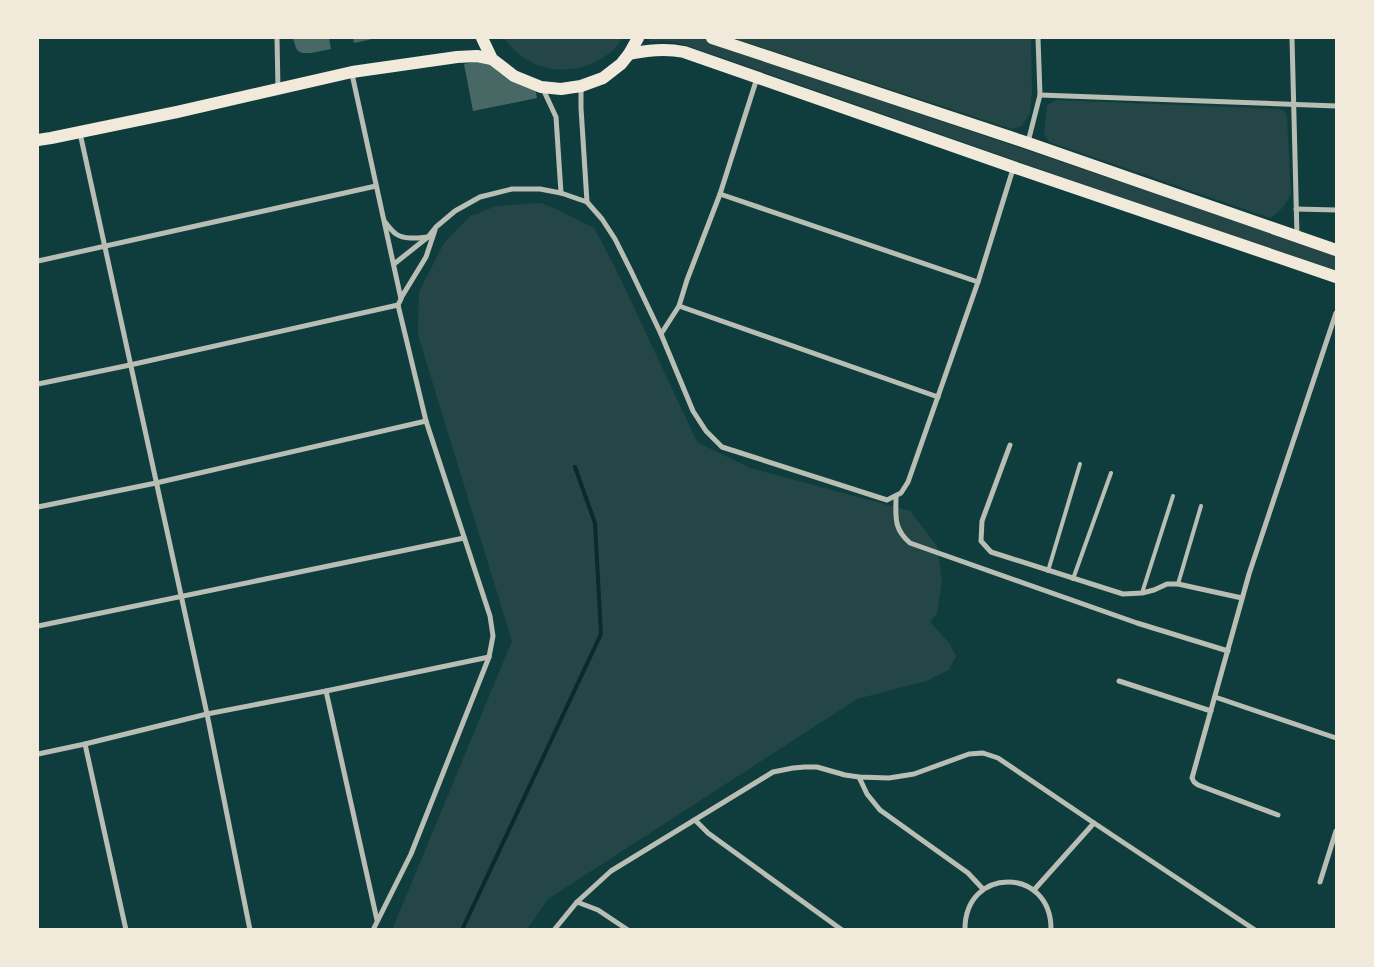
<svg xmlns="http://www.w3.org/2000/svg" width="1374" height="967" font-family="Overpass,sans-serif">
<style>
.green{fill:#244646}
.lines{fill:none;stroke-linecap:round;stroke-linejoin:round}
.stream{stroke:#0a2a2b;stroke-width:4}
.building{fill:#486865}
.service{stroke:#b8beb3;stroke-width:4}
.minor{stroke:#b8beb3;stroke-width:5}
.primary{stroke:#f1e9da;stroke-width:12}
</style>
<rect width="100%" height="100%" fill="#0f3d3e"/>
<g class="green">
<path d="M504,38H623C619,42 616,49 611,52C575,80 530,74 504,38Z"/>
<path d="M651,38H709L814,78L1336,255V273L712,54C692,48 670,37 650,42L649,41Z"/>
<polygon points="733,38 1031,38 1032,92 1030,113 1022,126 1012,129"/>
<path d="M1056,100L1279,109C1285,110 1286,113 1287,118L1291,194C1286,204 1280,212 1270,218L1049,142L1044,134L1047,106Z"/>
<polygon points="541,203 558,210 594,228 615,267 697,442 750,468 910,511 937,546 942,581 937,613 930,622 950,644 956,656 949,670 926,681 857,699 548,899 527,929 392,930 512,641 418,335 419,292 444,243 469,217 496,206"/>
</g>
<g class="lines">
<polyline class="stream" points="462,930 601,634 595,523 575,467"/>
</g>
<g class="building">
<polygon points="293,38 329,38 331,49 311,53 302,53 298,51 296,48"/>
<polygon points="353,38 377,38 354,43"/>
<polygon points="482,60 535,88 537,98 473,111 464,64"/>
</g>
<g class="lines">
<g class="service">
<polyline points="1048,571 1080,464"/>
<polyline points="1073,579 1111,473"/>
<polyline points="1178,584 1201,506"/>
<polyline points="1142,593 1173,496"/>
</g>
<g class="minor">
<polyline points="277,38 278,89"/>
<polyline points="1292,38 1297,236"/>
<polyline points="352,74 401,299 398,305 426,421 490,616 493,636 489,657 411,854 373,930"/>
<polyline points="581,87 581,108 587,202"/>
<polyline points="543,89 556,117 561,193"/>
<polyline points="1040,95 1336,106"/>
<polyline points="80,133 207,714 250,930"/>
<polyline points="1028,142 1040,95 1038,38"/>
<polyline points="720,194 978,282"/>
<polyline points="1296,209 1336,210"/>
<path d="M385,222C388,226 392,231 396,234C405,240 418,238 428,237"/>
<polyline points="38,261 376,186"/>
<polyline points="394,264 428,237 436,227 455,211 480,197 512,189 540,189 561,193 587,202 602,219 615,239 631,271 661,334 693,411 706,431 722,447 887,500 901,493 908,482 978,282 1013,169"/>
<polyline points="401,298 426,257 435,230"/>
<polyline points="679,306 938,397"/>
<polyline points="661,334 679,306 687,280 720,194 757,78"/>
<polyline points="38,384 130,365 398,305"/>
<polyline points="1010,445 982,521 981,541 991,552 1123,594 1142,593 1154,590 1167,584 1178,584 1242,598"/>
<path d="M896,496C896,517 893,528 910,543L1137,623L1228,651"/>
<polyline points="38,507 156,483 426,421"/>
<polyline points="38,626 464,538"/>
<polyline points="1119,681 1211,711"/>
<polyline points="326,691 377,920"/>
<polyline points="1215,697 1336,738"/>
<polyline points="85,744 126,930"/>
<polyline points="38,754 85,744 207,714 326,691 489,657"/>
<polyline points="859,777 867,794 880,810 968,873 983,889"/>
<polyline points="1278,815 1198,785 1194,782 1192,778 1249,574 1336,313"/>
<polyline points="695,820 708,833 842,930"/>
<polyline points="1320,882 1336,831"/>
<polyline points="1034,890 1094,823"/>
<polyline points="577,902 598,910 628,930"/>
<polyline points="554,930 577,902 611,871 773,772 793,768 805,767 817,767 845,775 859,777 889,778 914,774 969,754 983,753 998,758 1094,823 1255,930"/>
<path d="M965,930C964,866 1052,866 1051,930"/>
</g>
<g class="primary">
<polyline points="482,38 492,59 514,76 541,87 561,89 581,86 603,78 621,64 629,54 638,38"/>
<polyline points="712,38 1028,143 1336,250"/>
<path d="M629,54C648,50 665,48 684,52L1013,167L1336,277"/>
<polyline points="38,140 51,138 177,112 352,72 457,57 477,56 492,59"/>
</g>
</g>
<rect width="1374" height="967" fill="none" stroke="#f1e9da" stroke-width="78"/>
</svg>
